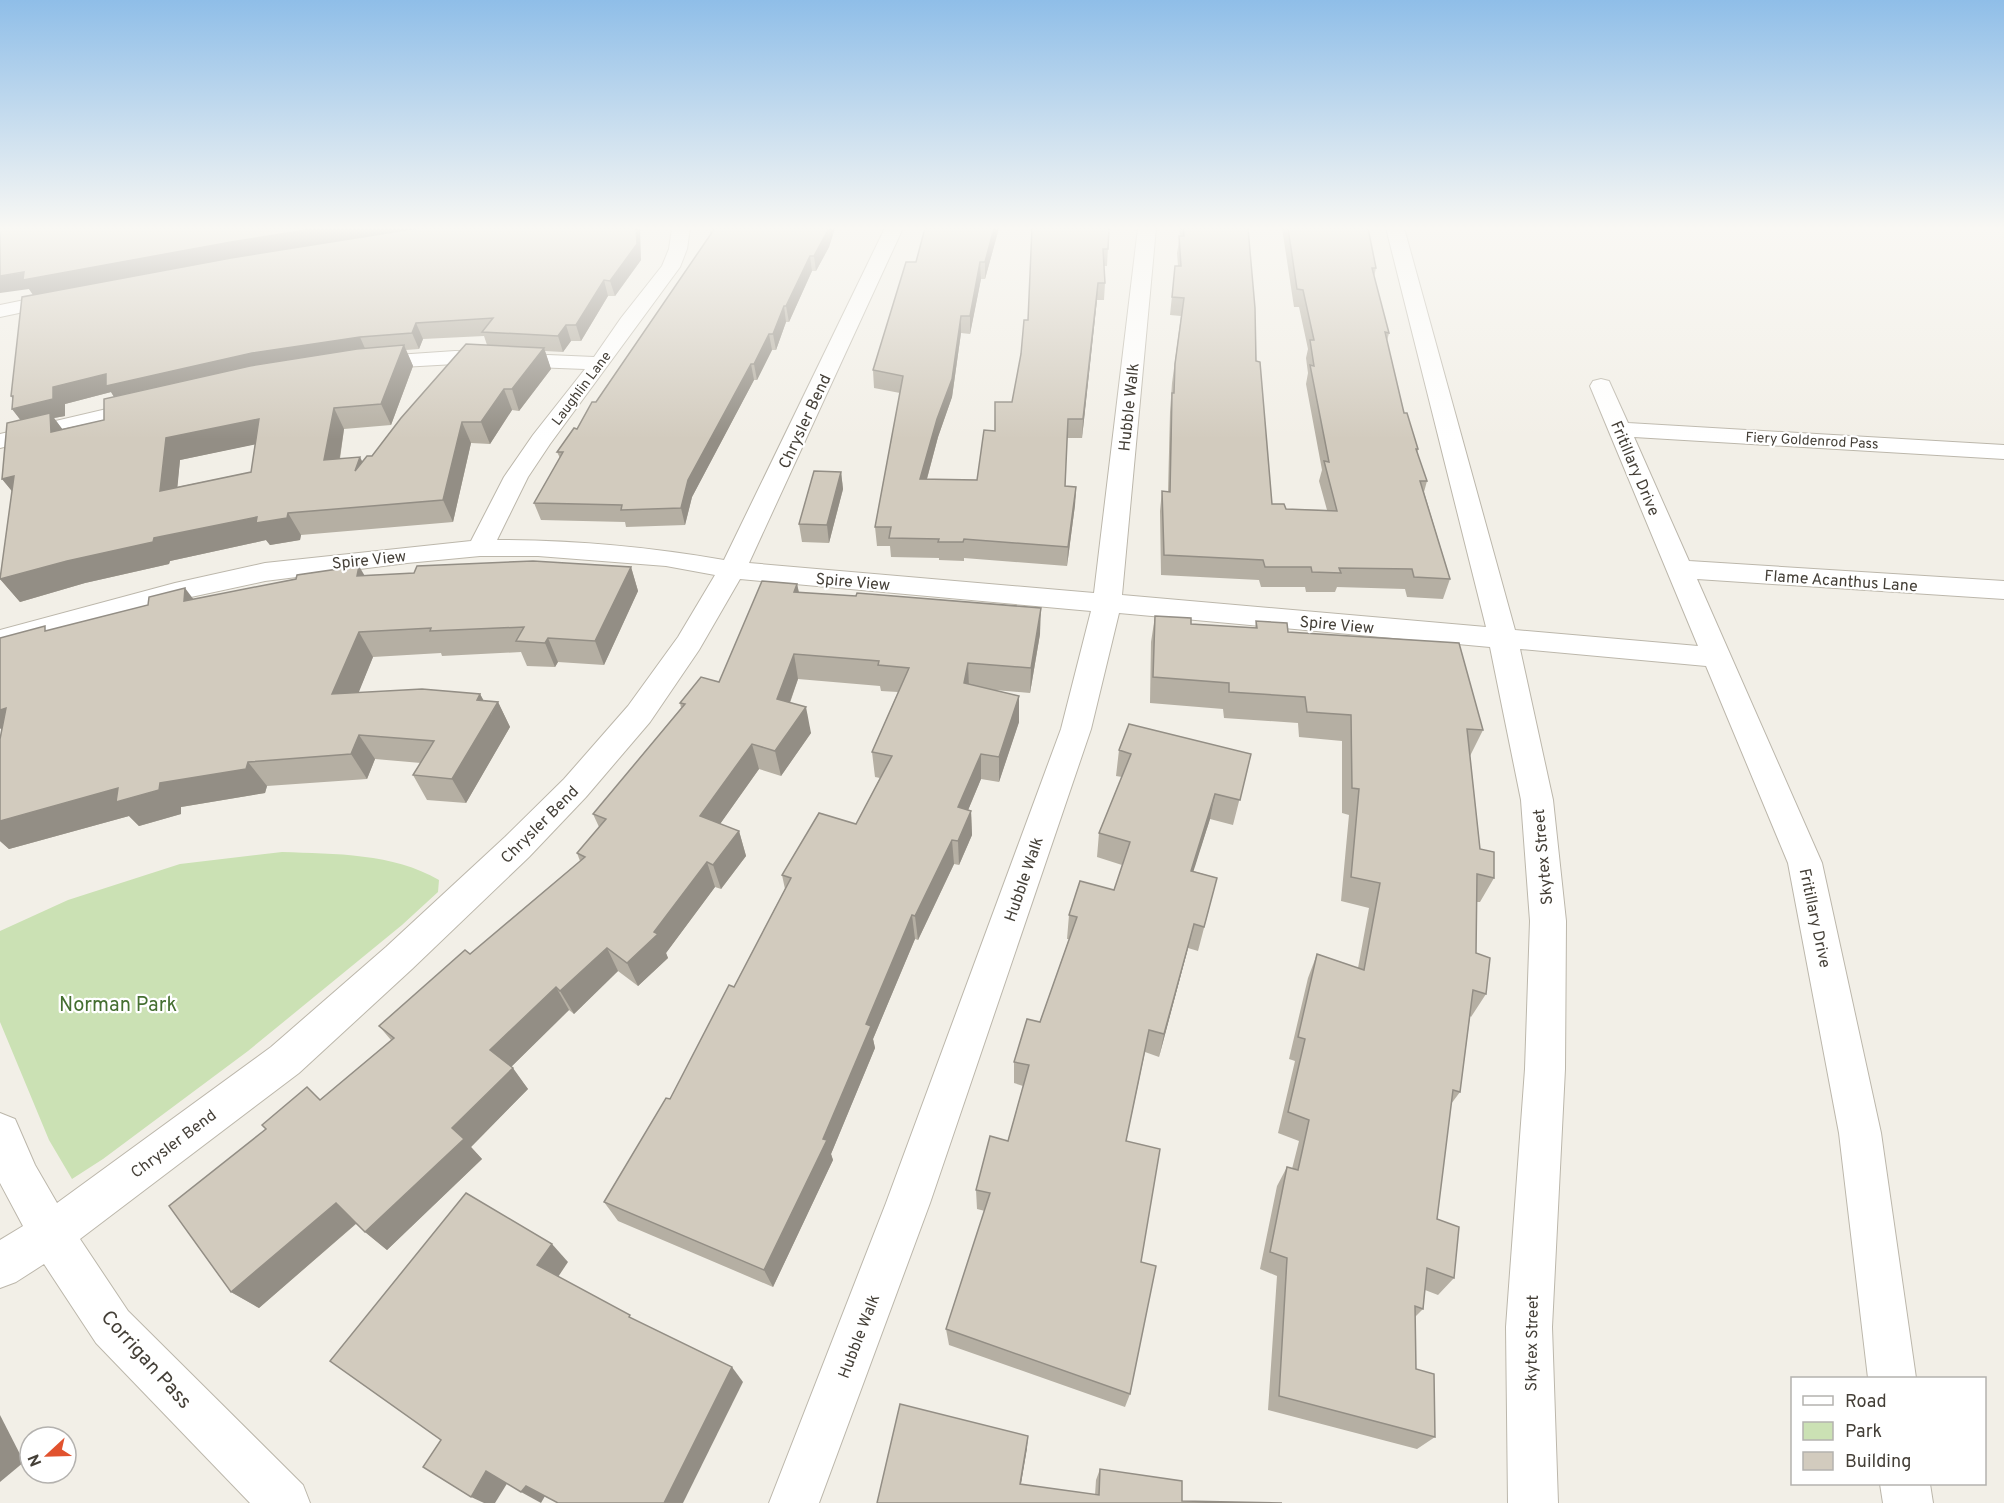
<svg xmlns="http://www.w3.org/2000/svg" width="2004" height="1503" font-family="Overpass,sans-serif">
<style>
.green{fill:#cbe1b4}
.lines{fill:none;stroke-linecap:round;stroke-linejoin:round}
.minor-casing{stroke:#bcb7ab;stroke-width:2}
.minor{fill:#fff;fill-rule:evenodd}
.wall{fill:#b5afa3;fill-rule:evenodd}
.shaded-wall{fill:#938e85}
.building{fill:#d2cbbe;stroke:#938e85;stroke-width:1.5;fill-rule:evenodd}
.labels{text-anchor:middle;stroke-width:4.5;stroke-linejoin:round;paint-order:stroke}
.far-street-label{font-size:14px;fill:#443f37;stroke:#fff}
.street-label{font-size:16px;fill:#443f37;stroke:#fff}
.near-park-label{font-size:20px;fill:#456f31;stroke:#fff}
.near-street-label{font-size:20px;fill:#443f37;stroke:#fff}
</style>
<rect width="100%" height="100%" fill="#f2efe7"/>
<path class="green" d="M282,852C335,854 393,853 439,880L438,892L402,925L248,1051L103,1159L72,1179L49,1140L0,1022V931L68,900L180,864Z"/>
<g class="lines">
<g class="minor-casing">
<g id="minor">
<path d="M672,228H690L687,249L680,267L550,444L528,477L497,540C573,540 649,547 724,560L885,228H903L749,563L1094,593L1138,228H1156L1122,595L1486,627L1386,228H1404L1515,630L1698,646L1590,386L1593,381L1601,379L1609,381L1628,423L2004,445V459L1634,437L1689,561L2004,581V599L1697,579L1822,863L1881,1133L1916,1378H1868L1839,1133L1788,863L1706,666L1520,649L1553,800L1566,921L1565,1069L1552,1327L1558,1503H1508L1506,1327L1525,1069L1530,921L1521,800L1490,647L1119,613L1091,729L930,1203L819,1503H769L886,1203L1061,729L1091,611L740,579L699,650L650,722L586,797L529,857L412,969L299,1073L80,1239L128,1311L303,1485L310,1503H250L96,1343L44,1264L16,1282L0,1288V1240L23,1226L0,1183V1113L15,1119L35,1165L57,1203L271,1047L386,947L505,837L564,779L628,706L678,637L715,575L666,566L538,556H480L407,563L265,581L177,600L0,650V630L175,583L265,563L471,541L504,477L533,435L585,369L455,364L367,369L359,368L356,363L359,358L367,357L455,351L594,357L621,318L662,266L669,249Z"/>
<polygon points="64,292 71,294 74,298 71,302 0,317 0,305"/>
<polygon points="145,400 153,402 156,407 153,412 0,448 0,434"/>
<polygon points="1880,1484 1930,1484 1933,1503 1883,1503"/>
</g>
</g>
<use href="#minor" class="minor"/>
</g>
<g class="wall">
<path d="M0,228L641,260L615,296H608L581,341H571L563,352L545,351L551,369L519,411L512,410L490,444L471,443L453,522L301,535L300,540L270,545L266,540L170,561L169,564L85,583L20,602L0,579L12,491L2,479L21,420L12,409L13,399L11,396L33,295L29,289ZM484,336L487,345L372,456L363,462L340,459L344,429L391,425L413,366L406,350L419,349L423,339ZM111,392L114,397L104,420L62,429L54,418L65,416V404ZM255,444L251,472L177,487L180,460Z"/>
<polygon points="709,228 835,228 829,247 816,271 812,271 789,322 786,322 776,350 772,350 757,380 754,380 692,497 685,525 626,527 625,522 541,520 534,503 560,458 557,452 577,429 711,236"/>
<polygon points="925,228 999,228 985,279 981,279 970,334 961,333 952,397 938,437 927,479 977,480 995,431 1012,402 1028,320 1109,228 1107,266 1104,266 1105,283 1104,300 1097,300 1082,438 1067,438 1065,486 1076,487 1075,505 1067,566 964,558 964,561 939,560 939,558 891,557 890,546 877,546 875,527 900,393 874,388 873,370 916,262"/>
<polygon points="1179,228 1248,228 1256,361 1272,504 1286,509 1327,510 1319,481 1322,470 1306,384 1308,373 1306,358 1308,349 1299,307 1294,307 1282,228 1368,228 1376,268 1374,277 1389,333 1387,341 1404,413 1418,449 1417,453 1427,481 1424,492 1450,579 1443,599 1407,597 1405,589 1337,587 1335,592 1306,592 1305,587 1261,587 1259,580 1161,575 1160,511 1162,491 1168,492 1170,412 1172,383 1181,316 1170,315 1175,266 1178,266 1177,253 1180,236"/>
<polygon points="841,472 843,489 829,543 802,542 799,524"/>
<polygon points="631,567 638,591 604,665 558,662 555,667 527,666 521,652 442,656 441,653 373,657 358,693 480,694 484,701 498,702 510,727 466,803 427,800 413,775 421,763 375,759 367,779 267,786 265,793 181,807 181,814 139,826 129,816 9,849 0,841 0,739 2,730 0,728 0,638 49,630 148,605 194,600 365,575"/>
<polygon points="797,584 799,592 1040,634 1030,693 995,690 1019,696 1019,722 999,782 981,779 968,810 971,811 972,835 959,865 954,864 918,940 915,939 873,1039 875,1048 831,1154 833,1160 773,1287 618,1221 604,1202 670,1099 734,987 785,889 782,875 856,824 880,778 875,777 872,752 898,692 881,691 880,686 798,679 790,703 811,733 781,776 759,769 720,824 739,831 746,856 721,889 715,887 666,953 668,958 638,986 618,971 574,1014 569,1010 511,1067 528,1089 471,1147 482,1159 387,1250 365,1232 356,1224 259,1308 231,1292 266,1129 321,1100 391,1040 379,1026 470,954 580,861 577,853 599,827 593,814 681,708 680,703 719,682"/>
<polygon points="1155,616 1191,624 1255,628 1256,621 1288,632 1483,730 1470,756 1480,849 1494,878 1480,902 1476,902 1476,953 1486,994 1471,1017 1470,1016 1460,1092 1451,1104 1437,1219 1454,1278 1438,1295 1425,1290 1423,1309 1415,1317 1416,1369 1435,1437 1417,1449 1268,1410 1277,1276 1260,1269 1277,1186 1287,1167 1292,1169 1299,1141 1278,1133 1295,1061 1289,1059 1308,978 1317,954 1358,968 1369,908 1341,901 1349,815 1342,813 1342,741 1299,737 1298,723 1224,718 1223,709 1150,703 1151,642"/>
<polygon points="1119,750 1251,754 1233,825 1210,819 1193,871 1217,878 1198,951 1188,948 1159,1057 1145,1052 1126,1141 1141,1262 1130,1394 1125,1407 949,1345 946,1329 985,1211 977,1209 976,1190 1008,1141 1023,1086 1014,1083 1014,1062 1040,1022 1069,939 1067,939 1069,915 1114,890 1122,865 1097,857 1099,833 1122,777 1116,776"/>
<polygon points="1027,1448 1021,1484 1095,1495 1096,1480 1100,1469 1182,1501 877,1503"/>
</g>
<g class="shaded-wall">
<polygon points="318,228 419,228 34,296 29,289 0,293 0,276 231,242"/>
<polygon points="636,228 640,228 641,260 615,296 610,281"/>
<polygon points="829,228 835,228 829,247 816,271 814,256"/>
<polygon points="994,228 999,228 985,279 985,262"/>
<polygon points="810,256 812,271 789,322 786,306"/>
<polygon points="980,262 981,279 970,334 970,316"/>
<polygon points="604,280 608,296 581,341 576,325"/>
<polygon points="1098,283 1097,300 1082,438 1083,419"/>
<polygon points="784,306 786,322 776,350 773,334"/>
<polygon points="961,316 961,333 952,397 938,437 922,497 920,479"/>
<polygon points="416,323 423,339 419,349 412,333"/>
<polygon points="566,325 571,341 563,352 558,336"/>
<polygon points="769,334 772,350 757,380 754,364"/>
<polygon points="360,337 367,353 118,403 111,392 65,404 65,416 54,418 66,434 66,454 25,426 12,409 19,407 11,396 106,374"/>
<polygon points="404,345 413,366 391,425 381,404"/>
<polygon points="544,348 551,369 519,411 512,389"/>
<polygon points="751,364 754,380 692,497 685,525 681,508 688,480"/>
<polygon points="504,389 512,410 490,444 481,422"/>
<polygon points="334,408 344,429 336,482 324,460"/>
<polygon points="259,419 271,441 180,460 175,513 160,491 166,438"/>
<polygon points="462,422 471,443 453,522 443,500"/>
<polygon points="360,457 371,479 355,471"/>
<polygon points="841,472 843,489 829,543 827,525"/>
<polygon points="14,476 20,501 2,479"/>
<polygon points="1076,487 1075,505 1067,566 1068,547"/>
<polygon points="288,513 301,535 300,540 270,545 266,540 170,561 169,564 85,583 20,602 0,579 67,561 154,538 257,517"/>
<polygon points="359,566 373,590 357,576"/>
<polygon points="631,567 638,591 604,665 595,641"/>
<polygon points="797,584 802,609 794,592"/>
<polygon points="185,588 203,612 184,601"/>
<polygon points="1041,608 1040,634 1030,693 1031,668"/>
<polygon points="359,632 373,657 348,719 332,694"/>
<polygon points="548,638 558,662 555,667 545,643"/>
<polygon points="794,654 798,679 782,724 777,699"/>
<polygon points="968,663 969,688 964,683"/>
<polygon points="480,694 491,715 498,702 510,727 466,803 452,779 477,700"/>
<polygon points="1019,696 1019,722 999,782 999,757"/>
<polygon points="806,707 811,733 781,776 775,751"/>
<polygon points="6,708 11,739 0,728 0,710"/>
<polygon points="359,735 375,759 367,779 351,754"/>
<polygon points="752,744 759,769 708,841 700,816"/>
<polygon points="981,754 981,779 959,832 958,807"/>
<polygon points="248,762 267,786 265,793 181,807 181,814 139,826 129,816 9,849 0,841 0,821 118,788 160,783"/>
<polygon points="1215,794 1210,819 1186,895 1191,871"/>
<polygon points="971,811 972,835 959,865 958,841"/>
<polygon points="739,831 746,856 721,889 713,865"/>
<polygon points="952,840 954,864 918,940 915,916"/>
<polygon points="707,862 715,887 666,953 668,958 638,986 627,963 654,932"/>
<polygon points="912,915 915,939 873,1039 875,1048 831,1154 833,1160 773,1287 764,1270 823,1139 866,1024"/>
<polygon points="1194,924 1188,948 1159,1057 1164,1034"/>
<polygon points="607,948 618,971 574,1014 560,991"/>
<polygon points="556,987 569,1010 506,1072 490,1050"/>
<polygon points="513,1068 528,1089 471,1147 482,1159 387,1250 365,1232 452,1128"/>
<polygon points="336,1203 359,1221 259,1308 231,1292"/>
<polygon points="552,1244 568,1262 554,1283 537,1265"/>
<polygon points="732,1367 743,1382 683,1503 664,1503"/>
<polygon points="0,1415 24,1462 0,1482"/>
<polygon points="1028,1436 1027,1448 1019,1495 1020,1484"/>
<polygon points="486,1471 508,1482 495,1503 484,1503 471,1497"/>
<polygon points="526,1486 545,1496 541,1503 521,1492"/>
</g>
<g class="building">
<polygon points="0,228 318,228 231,242 23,280 24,272 0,276"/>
<polygon points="419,228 636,228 637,244 610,281 604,280 576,325 566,325 558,336 482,332 493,318 416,323 412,333 360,337 252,353 106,386 106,374 53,387 53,399 12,409 13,396 11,396 22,297 231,258"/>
<polygon points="715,228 829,228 814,256 810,256 786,306 784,306 773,334 769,334 754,364 751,364 688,480 681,508 621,510 622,505 534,503 563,452 557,452 574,428 577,429 592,402 596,402"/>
<polygon points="925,228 994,228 985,262 980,262 970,316 961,316 952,379 937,419 920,479 977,480 984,430 995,431 995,402 1012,402 1021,354 1024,320 1028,320 1032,228 1109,228 1108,249 1103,249 1105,283 1098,283 1083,419 1068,419 1065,486 1076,487 1068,547 964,539 963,542 938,542 939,539 889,538 891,527 875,527 903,376 873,370 906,262 916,262"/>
<polygon points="1183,228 1248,228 1255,308 1256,361 1260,362 1272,504 1284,504 1286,509 1337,511 1324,461 1329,462 1310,365 1314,366 1310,340 1314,340 1303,290 1297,289 1288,228 1368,228 1376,268 1372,268 1389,333 1385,332 1404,413 1407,413 1418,449 1416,449 1427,481 1420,481 1450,579 1414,577 1412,569 1339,568 1341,573 1312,572 1311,567 1265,567 1263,560 1164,555 1162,491 1170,492 1172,393 1174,393 1175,364 1184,298 1172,297 1175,266 1181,266 1179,236 1184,236"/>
<path d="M466,344L544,348L512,389H504L481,422H462L443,500L288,513L287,518L256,523L257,517L154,538L153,542L67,561L0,579L14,476L2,479L7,423L50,413L51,432L104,420V399L250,366L357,349L404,345L381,404L334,408L324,460L360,457L355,471L367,456H372L401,418ZM259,419L251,472L160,491L166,438Z"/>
<polygon points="814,471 841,472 827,525 799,524"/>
<polygon points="533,561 631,567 595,641 548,638 545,643 516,641 524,627 430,631 431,628 359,632 332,694 422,689 480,694 477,700 498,702 452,779 413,775 434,741 359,735 351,754 248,762 246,769 160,783 159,790 116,802 118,788 0,821 0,739 6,708 0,710 0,638 45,626 45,631 148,605 149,597 185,588 184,601 296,579 297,575 359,566 357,576 414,573 417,566"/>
<polygon points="762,581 797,584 794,592 856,596 857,593 1041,608 1031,668 968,663 964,683 1019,696 999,757 981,754 958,807 971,811 958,841 952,840 915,916 912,915 866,1024 871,1026 823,1139 827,1140 764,1270 604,1202 666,1098 670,1099 729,985 734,987 791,878 782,875 819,813 856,824 892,756 872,752 909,668 878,665 879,661 794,654 777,699 806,707 775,751 752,744 700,816 739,831 713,865 707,862 654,932 658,934 627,963 607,948 560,991 556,987 490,1050 513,1068 452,1128 464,1139 365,1232 336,1203 231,1292 169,1206 266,1129 262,1125 307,1087 320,1100 394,1038 379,1026 465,950 470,954 585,857 577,853 606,819 593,814 685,704 680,703 701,677 719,682"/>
<polygon points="1155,616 1191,618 1191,624 1257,628 1256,621 1287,623 1288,632 1459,643 1483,730 1467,729 1480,849 1494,852 1494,878 1477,874 1476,953 1490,958 1486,994 1473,990 1460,1092 1453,1090 1437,1219 1459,1227 1454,1278 1427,1268 1423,1309 1415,1306 1416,1369 1434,1374 1435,1437 1279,1396 1287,1258 1270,1252 1287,1167 1298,1170 1309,1120 1288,1112 1305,1039 1298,1037 1317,954 1364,970 1380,883 1351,877 1359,789 1352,788 1351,715 1307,712 1305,697 1229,692 1229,683 1153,677"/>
<polygon points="1129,724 1251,754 1240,800 1215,794 1191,871 1217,878 1204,927 1194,924 1164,1034 1149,1030 1126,1141 1160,1149 1141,1262 1156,1266 1130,1394 946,1329 990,1193 976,1190 990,1136 1008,1141 1029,1065 1014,1062 1027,1019 1040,1022 1077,917 1069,915 1080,881 1114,890 1130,842 1099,833 1131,754 1119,750"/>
<polygon points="466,1193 552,1244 537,1265 630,1315 629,1317 732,1367 664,1503 558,1503 526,1486 521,1492 486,1471 471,1497 423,1467 441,1440 330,1361"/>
<polygon points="900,1404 1028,1436 1020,1484 1099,1495 1100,1469 1182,1481 1182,1501 1282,1503 877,1503"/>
</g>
<linearGradient id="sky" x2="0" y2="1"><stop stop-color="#8fbee8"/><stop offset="0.52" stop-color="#f9f8f4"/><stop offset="1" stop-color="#f9f8f4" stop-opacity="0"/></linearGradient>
<rect width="2004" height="439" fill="url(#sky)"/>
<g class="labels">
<g class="far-street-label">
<text transform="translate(581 388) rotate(-53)" y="5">Laughlin Lane</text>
<text transform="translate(1812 440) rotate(3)" y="5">Fiery Goldenrod Pass</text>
</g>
<g class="street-label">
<text transform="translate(1128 407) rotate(-84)" y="6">Hubble Walk</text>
<text transform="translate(804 421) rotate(-65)" y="6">Chrysler Bend</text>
<text transform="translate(1636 468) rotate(67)" y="6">Fritillary Drive</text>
<text transform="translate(369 559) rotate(-6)" y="6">Spire View</text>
<text transform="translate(1841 580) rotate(4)" y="6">Flame Acanthus Lane</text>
<text transform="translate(853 581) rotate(5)" y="6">Spire View</text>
<text transform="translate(1337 624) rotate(5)" y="6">Spire View</text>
<text transform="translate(539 824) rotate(-45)" y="6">Chrysler Bend</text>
<text transform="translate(1542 857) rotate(-95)" y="6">Skytex Street</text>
<text transform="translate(1023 879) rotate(-71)" y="6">Hubble Walk</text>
<text transform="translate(1816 918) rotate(78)" y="6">Fritillary Drive</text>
<text transform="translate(173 1143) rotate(-37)" y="6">Chrysler Bend</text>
<text transform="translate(858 1336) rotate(-69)" y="6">Hubble Walk</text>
<text transform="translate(1531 1343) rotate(-89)" y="6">Skytex Street</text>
</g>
<g class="near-park-label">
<text x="118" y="1011">Norman Park</text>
</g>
<g class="near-street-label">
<text transform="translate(147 1359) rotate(48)" y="7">Corrigan Pass</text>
</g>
</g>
<rect x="1791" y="1377" width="195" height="108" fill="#ffffff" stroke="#b4b2af" stroke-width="1.5"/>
<rect x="1803" y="1396" width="30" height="9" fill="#ffffff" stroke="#b4b2af" stroke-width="1.5"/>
<text x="1845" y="1407" font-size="18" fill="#443f37">Road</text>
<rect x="1803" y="1422" width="30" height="18" fill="#cbe1b4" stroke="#b4b2af" stroke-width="1.5"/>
<text x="1845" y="1437" font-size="18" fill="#443f37">Park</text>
<rect x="1803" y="1452" width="30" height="18" fill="#d2cbbe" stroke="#b4b2af" stroke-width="1.5"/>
<text x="1845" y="1467" font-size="18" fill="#443f37">Building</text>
<g transform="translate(48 1455) rotate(248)"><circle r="28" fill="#ffffff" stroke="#b4b2af" stroke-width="1.5"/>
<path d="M0-4.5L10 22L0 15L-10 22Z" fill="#e1522e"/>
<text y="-9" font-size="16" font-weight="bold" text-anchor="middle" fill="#443f37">N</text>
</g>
</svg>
